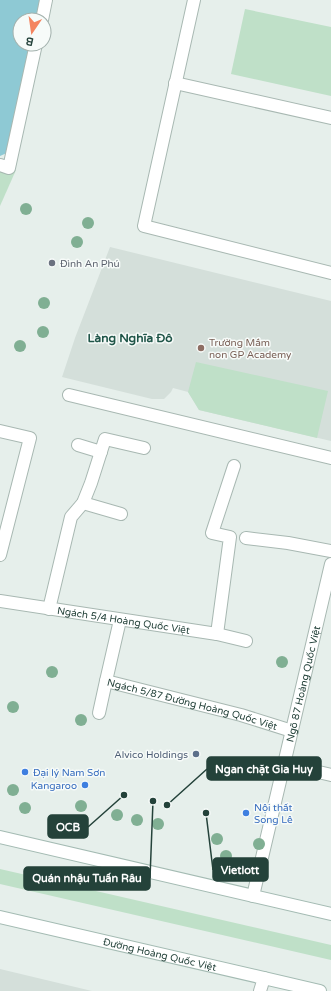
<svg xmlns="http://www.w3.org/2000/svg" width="331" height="991" font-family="'Varela Round',sans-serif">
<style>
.built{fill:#d4dfda}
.green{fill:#bfe0c8}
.water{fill:#8ec9d4}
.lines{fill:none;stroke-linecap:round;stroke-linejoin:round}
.service-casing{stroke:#a8b8b2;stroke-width:14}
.secondary-casing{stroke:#a4bbb3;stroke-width:14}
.service{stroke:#fff;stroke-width:12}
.secondary{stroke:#fff;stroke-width:12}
.tree{fill:#80af93}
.worship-dot{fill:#6b7280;stroke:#f7fbf9;stroke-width:1.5}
.education-dot{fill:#8d6e63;stroke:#f7fbf9;stroke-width:1.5}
.service-dot{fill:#5c6f8a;stroke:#f7fbf9;stroke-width:1.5}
.shop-dot{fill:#3f7fe0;stroke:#f7fbf9;stroke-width:1.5}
.labels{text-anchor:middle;stroke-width:3;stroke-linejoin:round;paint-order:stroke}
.worship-label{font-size:10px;fill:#5b616d;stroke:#f7fbf9;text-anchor:start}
.education-label{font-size:10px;fill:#785e54;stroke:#f7fbf9;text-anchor:start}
.street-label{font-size:10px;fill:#24423a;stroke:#f7fbf9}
.service-label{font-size:10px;fill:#4e5e75;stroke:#f7fbf9;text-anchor:end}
.shop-label{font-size:10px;fill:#366cbe;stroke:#f7fbf9;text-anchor:start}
.quarter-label{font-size:12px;font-weight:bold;fill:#1f5548;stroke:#f7fbf9}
.leader{fill:none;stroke:#24423a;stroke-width:1.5}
.callout-dot{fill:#24423a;stroke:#f7fbf9;stroke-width:1.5}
.callout{fill:#24423a;stroke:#24423a;stroke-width:1.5}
.callout-label{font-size:11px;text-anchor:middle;font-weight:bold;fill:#fff}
</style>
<rect width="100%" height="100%" fill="#e6efeb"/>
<g class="built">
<polygon points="110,247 331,301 331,441 199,410 188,392 173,388 171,392 164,399 152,399 62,377 75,338"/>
<polygon points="0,969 92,991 0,991"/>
</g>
<g class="green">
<polygon points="245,9 331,27 331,96 231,74"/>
<polygon points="0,166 16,170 0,206"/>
<polygon points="196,362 328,391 317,438 199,410 188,392"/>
<polygon points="0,869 331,945 331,960 0,884"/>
</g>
<polygon class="water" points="0,0 41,0 37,20 20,20 20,44 32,44 9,152 0,156"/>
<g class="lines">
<g class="service-casing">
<g id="service">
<polyline points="194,0 144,226 331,273"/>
<polyline points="42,20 46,0"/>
<polyline points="175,83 331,118"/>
<polyline points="0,165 9,168 36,44"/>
<polyline points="69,395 331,458"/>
<polyline points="0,431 30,438 0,555"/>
<polyline points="78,445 101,452"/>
<polyline points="83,503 121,514"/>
<polyline points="246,538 288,543 331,551"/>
<path id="s1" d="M0,601L217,634L246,641"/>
<polyline points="49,609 71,517 83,503 91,483 105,439 144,448"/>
<path id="s2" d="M120,620L106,681L241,715L292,731"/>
<polyline points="217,634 230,537 212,533 234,466"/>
<polyline points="99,713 106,681"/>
<polyline points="284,764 331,775"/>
<path id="s3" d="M253,896L331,564"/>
<polyline points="260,991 264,978"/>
</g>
</g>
<g class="secondary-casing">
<g id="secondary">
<polyline points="0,837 331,914"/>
<path id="s4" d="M0,917L320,991"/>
</g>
</g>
<use href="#service" class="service"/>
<use href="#secondary" class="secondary"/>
</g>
<g class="tree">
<circle cx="26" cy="209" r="6"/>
<circle cx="88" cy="223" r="6"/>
<circle cx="77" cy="242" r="6"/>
<circle cx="44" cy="303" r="6"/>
<circle cx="43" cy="332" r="6"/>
<circle cx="20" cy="346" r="6"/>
<circle cx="282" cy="662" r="6"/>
<circle cx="52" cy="672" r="6"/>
<circle cx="13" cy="707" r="6"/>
<circle cx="81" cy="720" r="6"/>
<circle cx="13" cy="790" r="6"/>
<circle cx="81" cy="806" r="6"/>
<circle cx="25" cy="808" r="6"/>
<circle cx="117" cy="815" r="6"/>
<circle cx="137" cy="820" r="6"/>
<circle cx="158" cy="824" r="6"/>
<circle cx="217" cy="839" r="6"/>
<circle cx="259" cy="844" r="6"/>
<circle cx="226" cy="856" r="6"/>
</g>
<circle class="worship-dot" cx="52" cy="263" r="4"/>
<circle class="education-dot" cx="201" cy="348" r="4"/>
<circle class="service-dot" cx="196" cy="754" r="4"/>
<g class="shop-dot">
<circle cx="25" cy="772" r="4"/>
<circle cx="85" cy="785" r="4"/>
<circle cx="246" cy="813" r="4"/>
</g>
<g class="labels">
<g class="worship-label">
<text x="60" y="267">Đình An Phú</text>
</g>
<g class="education-label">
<text x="209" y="346">Trường Mầm<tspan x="209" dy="12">non GP Academy</tspan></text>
</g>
<g class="street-label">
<text dy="4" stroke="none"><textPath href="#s1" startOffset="125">Ngách 5/4 Hoàng Quốc Việt</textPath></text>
<text dy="4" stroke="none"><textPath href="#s3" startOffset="218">Ngõ 87 Hoàng Quốc Việt</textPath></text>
<text dy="4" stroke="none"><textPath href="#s2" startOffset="152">Ngách 5/87 Đường Hoàng Quốc Việt</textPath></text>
<text dy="4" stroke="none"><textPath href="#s4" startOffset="164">Đường Hoàng Quốc Việt</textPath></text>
</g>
<g class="service-label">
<text x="188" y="758">Alvico Holdings</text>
</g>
<g class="shop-label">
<text x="33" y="776">Đại lý Nam Sơn</text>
<text x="77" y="789" text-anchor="end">Kangaroo</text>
<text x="254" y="811">Nội thất<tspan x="254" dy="12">Song Lê</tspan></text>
</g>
<g class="quarter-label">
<text x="130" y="342">Làng Nghĩa Đô</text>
</g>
</g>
<path class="leader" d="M167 805L207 769M124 795L88 827M206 813L213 870M153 801L150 878"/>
<g class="callout-dot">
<circle cx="167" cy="805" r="4"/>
<circle cx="124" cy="795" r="4"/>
<circle cx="206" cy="813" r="4"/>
<circle cx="153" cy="801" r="4"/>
</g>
<g class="callout">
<rect x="207" y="757" width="114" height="23" rx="4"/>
<rect x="48" y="815" width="40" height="23" rx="4"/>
<rect x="213" y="858" width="55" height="23" rx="4"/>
<rect x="24" y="867" width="126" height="23" rx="4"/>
</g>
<g class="callout-label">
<text x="264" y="773">Ngan chặt Gia Huy</text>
<text x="68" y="831">OCB</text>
<text x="240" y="874">Vietlott</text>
<text x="87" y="882">Quán nhậu Tuấn Râu</text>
</g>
<g transform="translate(32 32) rotate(193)"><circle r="19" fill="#f7fbf9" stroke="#a3b1ad"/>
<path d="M0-3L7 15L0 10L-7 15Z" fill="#f4845f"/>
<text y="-6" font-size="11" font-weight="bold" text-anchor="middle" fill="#24423a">B</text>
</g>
</svg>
